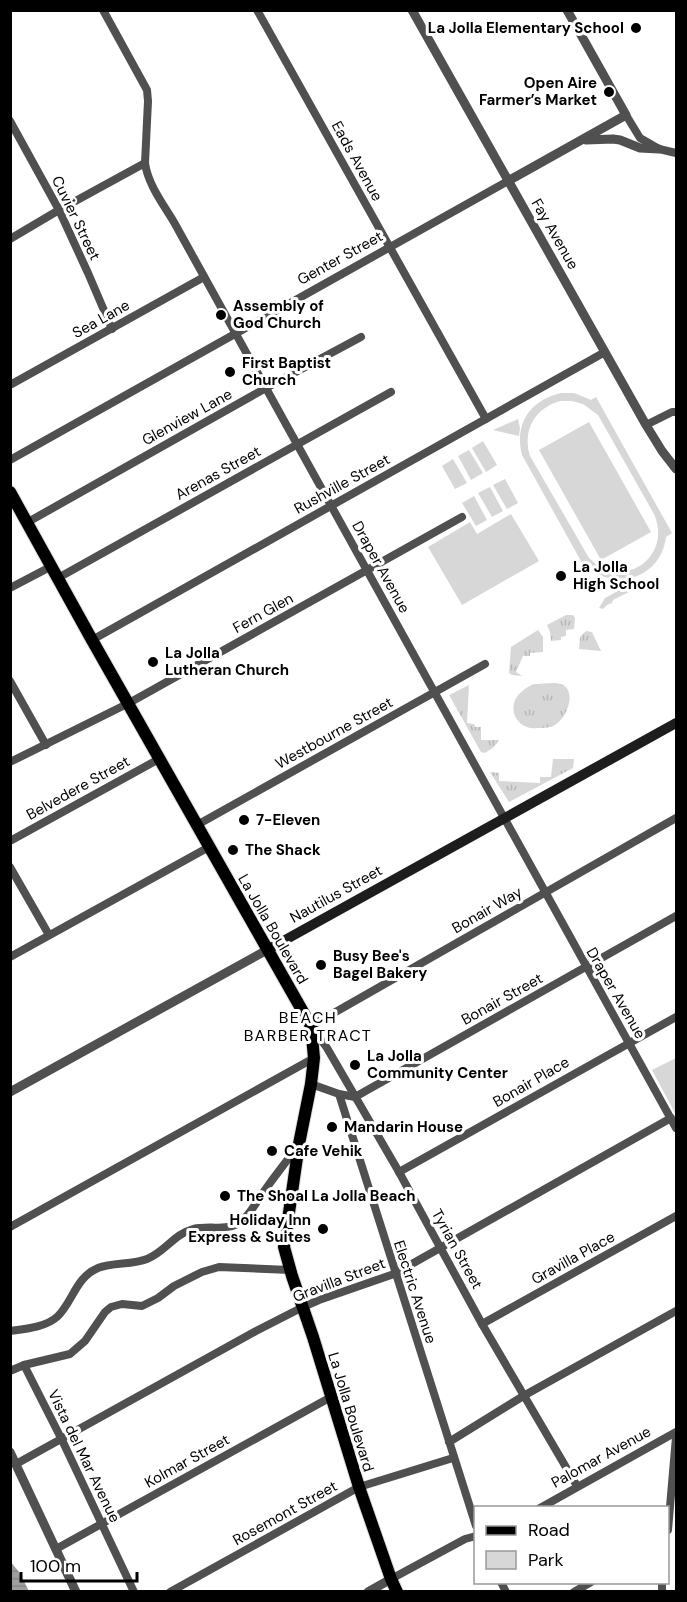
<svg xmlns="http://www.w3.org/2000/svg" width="687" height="1602" font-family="'DM Sans',sans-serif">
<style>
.grass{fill:url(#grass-tufts)}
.park{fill:#d7d7d7;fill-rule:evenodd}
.water{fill:url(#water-rules)}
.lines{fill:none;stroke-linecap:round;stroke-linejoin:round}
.primary-casing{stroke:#dbdbdb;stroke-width:14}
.minor{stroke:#505050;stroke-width:8}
.tertiary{stroke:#505050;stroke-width:9}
.secondary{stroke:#1d1d1d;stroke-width:10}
.primary{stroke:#000;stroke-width:12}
.poi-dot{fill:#000;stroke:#fff;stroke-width:2}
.labels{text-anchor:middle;stroke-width:6;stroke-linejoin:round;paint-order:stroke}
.poi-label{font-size:15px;font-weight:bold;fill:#000;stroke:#fff;text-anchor:start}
.street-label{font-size:15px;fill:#000;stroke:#fff}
.neighbourhood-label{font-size:16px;letter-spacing:1.5px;fill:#000;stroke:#fff}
</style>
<defs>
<pattern id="grass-tufts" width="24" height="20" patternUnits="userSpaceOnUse" patternTransform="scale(1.5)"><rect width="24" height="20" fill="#d7d7d7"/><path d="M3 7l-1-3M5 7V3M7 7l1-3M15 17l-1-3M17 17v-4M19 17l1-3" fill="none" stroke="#b7b7b7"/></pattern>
<pattern id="water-rules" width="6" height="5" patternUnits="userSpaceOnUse" patternTransform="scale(1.5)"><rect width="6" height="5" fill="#9e9e9e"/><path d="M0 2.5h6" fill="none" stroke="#868686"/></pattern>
</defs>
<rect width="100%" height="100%" fill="#fff"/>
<g class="grass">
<polygon points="634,582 637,588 613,600 612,603 607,605 603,609 599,608 605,598"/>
<polygon points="566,615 573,615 575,618 574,629 566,630 566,636 561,637 561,640 551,641 550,632 547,625"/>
<polygon points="538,630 543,637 543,652 530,653 530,656 523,656 516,672 522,676 512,675 509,673 511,647"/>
<polygon points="586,631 592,632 601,651 579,649 580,637"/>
<path d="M535,684C543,684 556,681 563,685C577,693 566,719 555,725C550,728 543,728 537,728C531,729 524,727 520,723C505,708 518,689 535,684Z"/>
<polygon points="469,685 467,723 474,724 475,727 481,727 481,740 499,740 494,747 485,753 481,752 449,695"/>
<polygon points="553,759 574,759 573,768 509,802 490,772 499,773 499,781 540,783 540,777 551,777"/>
</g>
<g class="park">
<path d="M561,393H574L591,400L596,397L672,533L666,537C661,580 611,593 582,563L522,455C514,424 530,400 561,393ZM561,401H572L583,404L598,415L654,514C673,557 623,592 589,558L530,456C522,431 535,407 561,401Z"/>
<polygon points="518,419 520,428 519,436 493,430"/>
<polygon points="589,422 651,532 601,560 539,450"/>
<polygon points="483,441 497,465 486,472 472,448"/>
<polygon points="469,450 483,473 471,480 458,456"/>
<polygon points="453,459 467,483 455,489 442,466"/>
<polygon points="505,479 518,503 507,509 493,485"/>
<polygon points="490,487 503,511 492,517 478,493"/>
<polygon points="474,496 487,520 476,526 462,503"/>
<polygon points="511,514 539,561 462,605 428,547 470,522 477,534"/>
<polygon points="676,1058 676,1115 652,1070"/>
</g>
<polygon class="water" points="10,1561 19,1572 29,1591 11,1591"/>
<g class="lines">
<g class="primary-casing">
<polyline id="primary" points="10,492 92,640 311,1026 314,1058 311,1084 299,1144 284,1247 292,1276 313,1337 359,1487 391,1579 397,1592"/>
</g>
<g class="minor">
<path d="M103,10L147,90L148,101L145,163C148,185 164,205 175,224L676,1128"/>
<polyline points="257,10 486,419"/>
<polyline points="626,115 640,138 659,149 676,153"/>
<polyline points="10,121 59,210 88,273 112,329"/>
<polyline points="10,239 59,210 145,163"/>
<polyline points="10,385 204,277"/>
<polyline points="646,425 672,412 676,412"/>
<polyline points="10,460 508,181"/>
<polyline points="28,522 266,388 361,337"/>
<polyline points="58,578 391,392"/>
<polyline points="10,588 52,566"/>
<polyline points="92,640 605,352"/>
<polyline points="10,681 46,745"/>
<polyline points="10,762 129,703 462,517"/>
<polyline points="197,825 485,664"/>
<polyline points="10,841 159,759"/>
<polyline points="10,867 49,935"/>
<polyline points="10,957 209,847"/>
<polyline points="311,1084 339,1094 476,1526"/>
<polyline points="339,1094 355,1097 676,916"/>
<polyline points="399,1172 676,1017"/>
<polyline points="10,1227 314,1058"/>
<polyline points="482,1324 676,1216"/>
<path d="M10,1331C25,1329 47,1327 58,1316C73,1301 76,1277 98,1268C113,1262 132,1265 147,1259C165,1252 174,1234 193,1229C209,1225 228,1232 242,1221C250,1214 255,1204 261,1196C272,1179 285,1164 296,1148"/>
<polyline points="24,1365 62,1440 134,1592"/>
<polyline points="10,1371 24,1365 70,1354 85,1341 105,1312 111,1307 122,1304 142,1306 158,1298 174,1286 202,1272 219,1267 290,1270"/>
<polyline points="449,1442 525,1395 676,1311"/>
<polyline points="16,1464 256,1331 303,1307 319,1300 394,1274 671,1118"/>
<polyline points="577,1486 482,1324 399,1172 327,1048 311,1026 676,818"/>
<polyline points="540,1508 676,1432"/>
<polyline points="668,1530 676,1437"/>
<polyline points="56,1549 331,1397"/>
<polyline points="391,1579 465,1539 476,1536"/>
<polyline points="501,1582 506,1592"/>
<polyline points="170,1592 359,1487 453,1458"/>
<polyline points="574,1592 591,1582"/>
<polyline points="662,1592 662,1582"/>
</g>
<g class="tertiary">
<polyline points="412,10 646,425 662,451 676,469"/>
<polyline points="586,140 613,139 620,140 640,148 659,149"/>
<polyline points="508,181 626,115 567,10"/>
<polyline points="10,1092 267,950"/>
<polyline points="10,1452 76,1592"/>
<polyline points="368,1592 391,1579"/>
</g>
<polyline class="secondary" points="267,950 676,723"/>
<use href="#primary" class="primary"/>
</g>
<g class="poi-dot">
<circle cx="636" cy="28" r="6"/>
<circle cx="609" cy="92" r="6"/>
<circle cx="221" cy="315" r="6"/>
<circle cx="230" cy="372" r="6"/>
<circle cx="561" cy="576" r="6"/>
<circle cx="153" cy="662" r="6"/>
<circle cx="244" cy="820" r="6"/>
<circle cx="233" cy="850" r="6"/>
<circle cx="321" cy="965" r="6"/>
<circle cx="355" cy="1065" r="6"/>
<circle cx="332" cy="1127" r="6"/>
<circle cx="272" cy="1151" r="6"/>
<circle cx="225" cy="1196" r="6"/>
<circle cx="323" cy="1229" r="6"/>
</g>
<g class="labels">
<g class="poi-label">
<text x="624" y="33" text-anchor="end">La Jolla Elementary School</text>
<text x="597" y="88" text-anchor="end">Open Aire<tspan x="597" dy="17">Farmer’s Market</tspan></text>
<text x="233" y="311">Assembly of<tspan x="233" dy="17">God Church</tspan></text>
<text x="242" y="368">First Baptist<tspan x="242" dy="17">Church</tspan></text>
<text x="573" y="572">La Jolla<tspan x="573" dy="17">High School</tspan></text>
<text x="165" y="658">La Jolla<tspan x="165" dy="17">Lutheran Church</tspan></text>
<text x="256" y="825">7-Eleven</text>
<text x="245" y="855">The Shack</text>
<text x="333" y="961">Busy Bee's<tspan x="333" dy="17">Bagel Bakery</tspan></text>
<text x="367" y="1061">La Jolla<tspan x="367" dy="17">Community Center</tspan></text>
<text x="344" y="1132">Mandarin House</text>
<text x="284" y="1156">Cafe Vehik</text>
<text x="237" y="1201">The Shoal La Jolla Beach</text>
<text x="311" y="1225" text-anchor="end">Holiday Inn<tspan x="311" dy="17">Express &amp; Suites</tspan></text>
</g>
<g class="street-label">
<text transform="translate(357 161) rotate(61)" y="5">Eads Avenue</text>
<text transform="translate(76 218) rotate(64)" y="5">Cuvier Street</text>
<text transform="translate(555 234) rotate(60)" y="5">Fay Avenue</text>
<text transform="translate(340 258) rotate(-29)" y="5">Genter Street</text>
<text transform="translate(101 319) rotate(-29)" y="5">Sea Lane</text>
<text transform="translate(187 417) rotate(-29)" y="5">Glenview Lane</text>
<text transform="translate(218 473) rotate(-29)" y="5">Arenas Street</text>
<text transform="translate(342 484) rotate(-29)" y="5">Rushville Street</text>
<text transform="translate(381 567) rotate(61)" y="5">Draper Avenue</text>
<text transform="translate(263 613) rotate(-29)" y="5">Fern Glen</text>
<text transform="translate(334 733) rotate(-29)" y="5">Westbourne Street</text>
<text transform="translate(78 788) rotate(-29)" y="5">Belvedere Street</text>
<text transform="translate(336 894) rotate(-29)" y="5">Nautilus Street</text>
<text transform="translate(487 910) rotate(-30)" y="5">Bonair Way</text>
<text transform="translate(273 929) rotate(60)" y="5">La Jolla Boulevard</text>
<text transform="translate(616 993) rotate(60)" y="5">Draper Avenue</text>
<text transform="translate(502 999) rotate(-29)" y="5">Bonair Street</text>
<text transform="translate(531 1082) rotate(-30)" y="5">Bonair Place</text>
<text transform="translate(457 1249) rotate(61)" y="5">Tyrian Street</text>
<text transform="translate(573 1258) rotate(-29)" y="5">Gravilla Place</text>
<text transform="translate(339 1280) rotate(-21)" y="5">Gravilla Street</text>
<text transform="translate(415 1292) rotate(72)" y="5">Electric Avenue</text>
<text transform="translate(351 1412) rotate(73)" y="5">La Jolla Boulevard</text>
<text transform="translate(84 1456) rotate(64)" y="5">Vista del Mar Avenue</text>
<text transform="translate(601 1457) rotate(-29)" y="5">Palomar Avenue</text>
<text transform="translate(187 1461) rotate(-29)" y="5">Kolmar Street</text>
<text transform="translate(285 1513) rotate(-29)" y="5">Rosemont Street</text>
</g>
<g class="neighbourhood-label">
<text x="308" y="1023">BEACH<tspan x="308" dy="18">BARBER TRACT</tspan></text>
</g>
</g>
<rect width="687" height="1602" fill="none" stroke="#000000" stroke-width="24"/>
<rect x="474" y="1506" width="195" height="78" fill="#ffffff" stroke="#999999" stroke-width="1.5"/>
<rect x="486" y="1526" width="30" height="9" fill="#000000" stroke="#999999" stroke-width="1.5"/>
<text x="528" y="1536" font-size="18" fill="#000000">Road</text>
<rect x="486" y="1551" width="30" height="18" fill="#d7d7d7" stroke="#999999" stroke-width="1.5"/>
<text x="528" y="1566" font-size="18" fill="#000000">Park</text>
<path d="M21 1572v9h116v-9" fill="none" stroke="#000000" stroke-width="3"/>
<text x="30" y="1572" font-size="18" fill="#000000" stroke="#ffffff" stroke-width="4.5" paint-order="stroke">100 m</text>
</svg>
